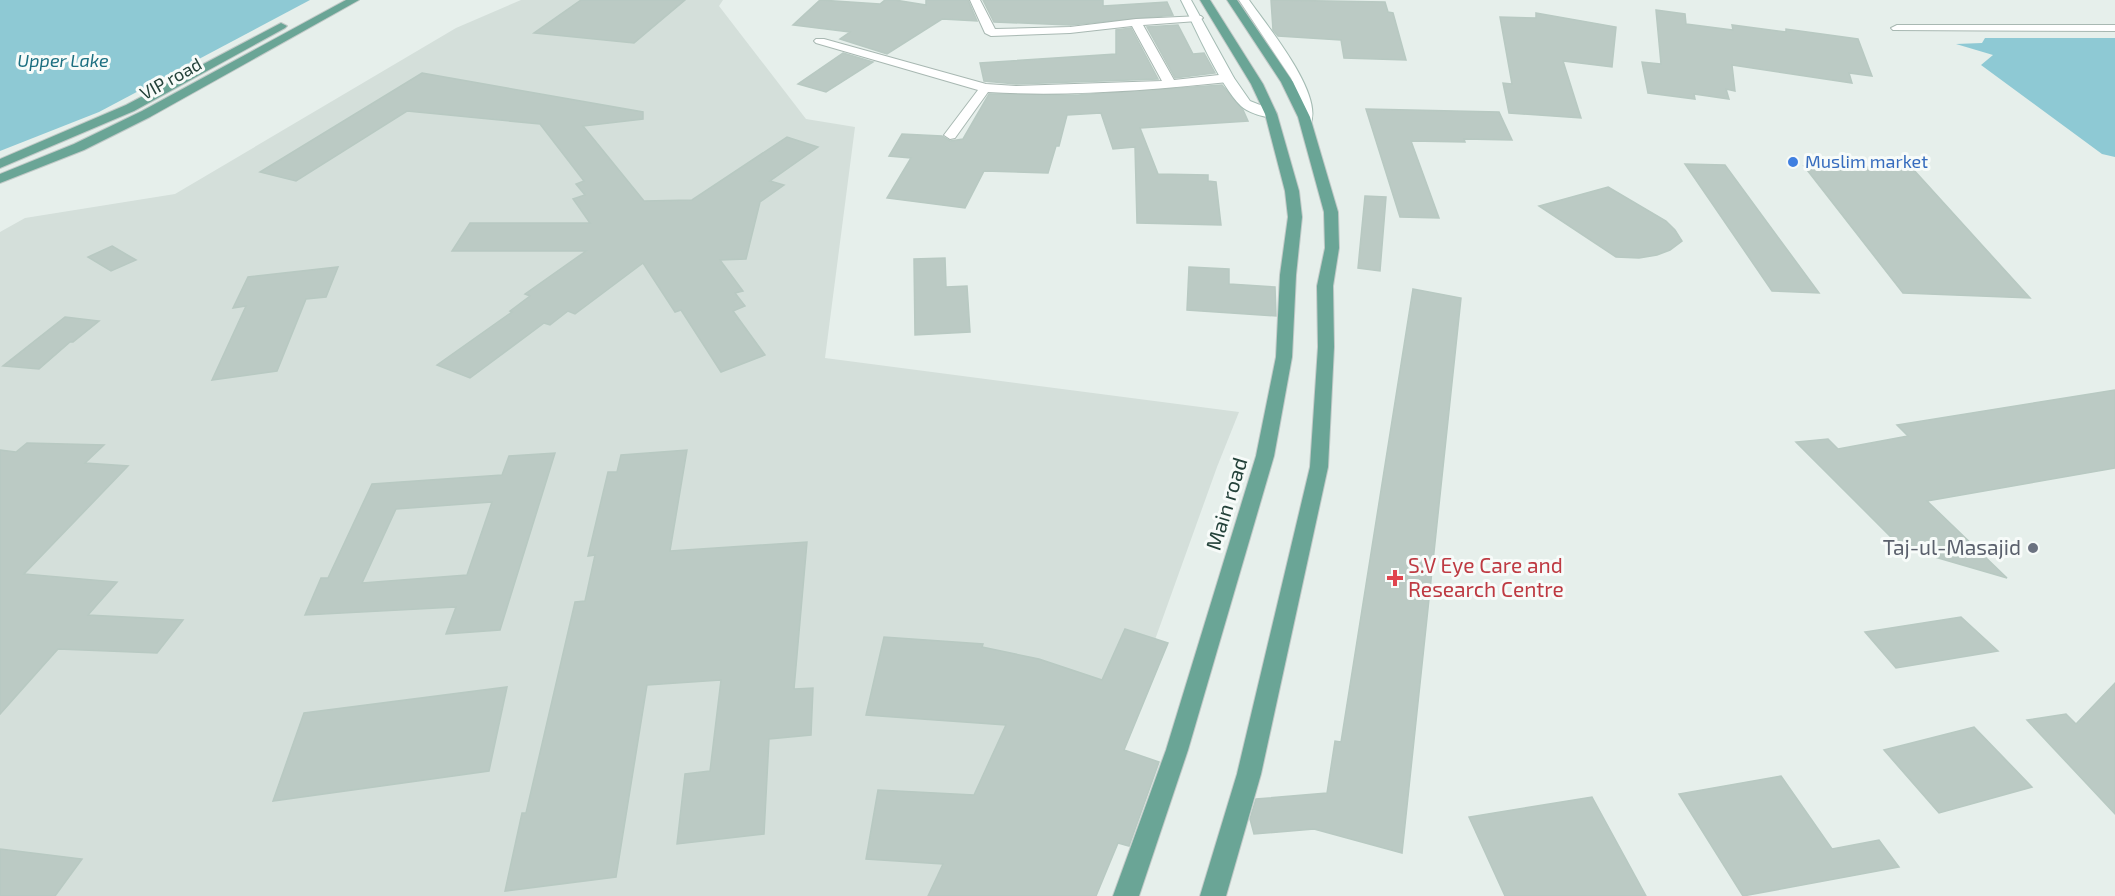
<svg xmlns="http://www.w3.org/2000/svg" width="2115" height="896" font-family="'Exo 2',sans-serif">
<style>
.built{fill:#d4dfda}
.water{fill:#8ec9d4}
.building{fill:#bbcac4;stroke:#b8c9c2;stroke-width:1.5;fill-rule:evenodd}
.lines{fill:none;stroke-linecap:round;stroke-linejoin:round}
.street-casing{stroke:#a8b8b2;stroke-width:2}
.secondary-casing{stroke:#a4bbb3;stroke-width:2}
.primary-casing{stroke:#c2cac8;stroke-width:2}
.street{fill:#fff;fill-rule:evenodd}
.secondary{fill:#fff;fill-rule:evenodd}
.primary{fill:#6aa596;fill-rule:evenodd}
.shop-dot{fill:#3f7fe0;stroke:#f7fbf9;stroke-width:2}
.worship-dot{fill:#6b7280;stroke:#f7fbf9;stroke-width:2}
.health-dot{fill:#e0444e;stroke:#f7fbf9;stroke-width:2}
.labels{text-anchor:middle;stroke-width:6;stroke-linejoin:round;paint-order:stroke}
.far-water-label{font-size:18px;font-style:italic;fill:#1c6f80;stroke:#f7fbf9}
.far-street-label{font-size:18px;fill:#24423a;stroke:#f7fbf9}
.far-shop-label{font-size:18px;fill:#366cbe;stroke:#f7fbf9;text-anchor:start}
.street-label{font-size:21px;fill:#24423a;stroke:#f7fbf9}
.worship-label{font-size:21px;fill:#5b616d;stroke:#f7fbf9;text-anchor:end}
.health-label{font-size:21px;fill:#be3a42;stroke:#f7fbf9;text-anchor:start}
</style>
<rect width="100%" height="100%" fill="#e6efeb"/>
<polygon class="built" points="521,0 723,0 719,6 806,119 855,127 825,358 1239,412 1217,467 1063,896 0,896 0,232 25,218 175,194 456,28"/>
<g class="water">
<polygon points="0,0 310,0 99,112 0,151"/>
<polygon points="1985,38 2115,38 2115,157 2102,154 1981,65 1993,55 1956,44 1982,43"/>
</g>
<g class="building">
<polygon points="581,0 685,0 634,43 534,33"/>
<polygon points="820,0 880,4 885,0 895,0 926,5 926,0 968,0 977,21 942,19 887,54 840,39 850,32 793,25"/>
<polygon points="983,0 1103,0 1103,6 1167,2 1173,15 1070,25 994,22"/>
<polygon points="1271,0 1385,2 1388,12 1393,13 1406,60 1344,58 1341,40 1278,36 1273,30"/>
<polygon points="1656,10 1685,14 1686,24 1733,30 1732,25 1786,32 1786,29 1858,39 1872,76 1849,73 1852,83 1732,65 1735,91 1726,89 1729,99 1694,94 1695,99 1648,93 1642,62 1661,64"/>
<polygon points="1536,13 1616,27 1612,67 1563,61 1581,118 1509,113 1503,83 1512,84 1500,17 1536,18"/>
<polygon points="1178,25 1193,54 1204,53 1215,73 1175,78 1147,27"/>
<polygon points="1131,28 1158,79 1016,84 984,81 980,63 1116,54 1116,30"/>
<polygon points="843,53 873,62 826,92 798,84"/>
<polygon points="422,73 643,112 643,119 583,126 644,201 692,200 787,137 818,147 770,181 784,185 760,202 746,259 720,260 743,291 735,293 745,306 733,311 765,355 721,372 681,310 675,312 643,263 575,314 568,311 550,325 544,323 470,378 437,365 512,312 510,311 530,296 525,294 586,251 452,251 470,223 590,223 573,199 585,195 576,184 584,181 540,124 407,111 296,181 260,172"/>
<polygon points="1222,85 1243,110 1248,121 1140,128 1158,174 1208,175 1208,181 1216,182 1221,225 1137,223 1135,147 1113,149 1101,113 1067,115 1059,146 1056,146 1048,173 984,171 965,208 887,198 911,158 889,156 902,134 942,136 950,141 963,139 989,94 1078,95"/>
<polygon points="1366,109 1499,112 1512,140 1464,139 1465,142 1411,141 1439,218 1400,217"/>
<polygon points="1685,164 1725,165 1819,293 1772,291"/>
<polygon points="1804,166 1912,168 2030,298 1903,293"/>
<polygon points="1608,187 1666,221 1675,230 1682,241 1670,250 1657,255 1639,258 1616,257 1539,206"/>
<polygon points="1365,196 1386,197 1380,271 1358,268"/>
<polygon points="112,246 136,260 111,271 88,257"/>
<polygon points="945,258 946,287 967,286 970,332 915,335 914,259"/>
<polygon points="338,267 326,297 306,299 277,371 212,380 246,306 233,308 248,277"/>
<polygon points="1189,267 1229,269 1229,284 1275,287 1276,316 1187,310"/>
<polygon points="1413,289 1461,298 1402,853 1314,829 1254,834 1250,819 1256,799 1327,793 1335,741 1341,742"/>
<polygon points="65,317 99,321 73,342 70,342 39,369 3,366"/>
<polygon points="2115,390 2115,468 1927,501 2007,578 1928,555 1894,540 1796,442 1828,439 1838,449 1908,436 1897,425"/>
<polygon points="27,443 104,445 85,463 128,466 24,574 117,582 88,615 183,620 157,653 58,649 0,714 0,450 16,452"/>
<polygon points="687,450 670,551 807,542 794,689 813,688 811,735 769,739 764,834 677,844 685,774 710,771 721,680 647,685 616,877 505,891 522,813 526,813 575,602 585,601 595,555 588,556 608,472 617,472 621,455"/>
<path d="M555,453L500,630L446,634L456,607L305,615L321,578H328L372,484L502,475L509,456ZM492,502L467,575L362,583L396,509Z"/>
<polygon points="1961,617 1998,651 1896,668 1865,632"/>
<polygon points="1125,629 1168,643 1124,750 1159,762 1129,846 1118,843 1096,896 928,896 943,864 866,859 878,790 974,795 1006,725 866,715 884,637 983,644 982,647 1039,659 1102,680"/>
<polygon points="2115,683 2115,814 2027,720 2066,714 2076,724"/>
<polygon points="507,687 489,771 273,801 304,713"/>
<polygon points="1974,727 2032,787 1939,813 1884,750"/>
<polygon points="1781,776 1832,849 1879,840 1899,867 1743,896 1679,794"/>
<polygon points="1592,797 1646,896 1505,896 1469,817"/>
<polygon points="0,849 82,859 55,896 0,896"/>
</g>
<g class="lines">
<g class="street-casing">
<g id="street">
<path d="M970,0H980L995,29L1070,27L1136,19L1201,16L1203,18L1197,21L1143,25L1174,80L1228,74L1234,78L1228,82C1150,90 1066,97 988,92L955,138L950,139L944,135L978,90L816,43L814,41L816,39H824L986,84L1016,86L1162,81L1132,26L1070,33L991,36L985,33Z"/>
<polygon points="1897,25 2115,25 2115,31 1893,30 1891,28"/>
</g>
</g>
<g class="secondary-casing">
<g id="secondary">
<path d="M1181,0H1191L1234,78L1250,101L1275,111L1277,114L1275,117C1267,119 1247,112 1241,106C1220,86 1195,27 1181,0Z"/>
<path d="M1239,0H1249C1267,26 1325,95 1310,125H1302L1300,122L1302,105L1291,78Z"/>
</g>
</g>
<g class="primary-casing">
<g id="primary">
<polygon points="346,0 359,0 150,117 84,150 0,183 0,174 74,144 142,111"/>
<polygon points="1200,0 1210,0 1263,84 1277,114 1299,191 1302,217 1296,275 1292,357 1274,456 1188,750 1139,896 1113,896 1166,750 1256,456 1276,357 1280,275 1288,217 1285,191 1265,114 1251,84"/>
<polygon points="1227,0 1237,0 1293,82 1310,117 1338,212 1339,248 1333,286 1334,347 1328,467 1261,774 1226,896 1200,896 1237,774 1310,467 1318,347 1317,286 1325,248 1324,212 1298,117 1281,82"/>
<polygon points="281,23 287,26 285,28 134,111 0,168 0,159 126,105"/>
</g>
</g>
<use href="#street" class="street"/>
<use href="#secondary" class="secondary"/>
<use href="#primary" class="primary"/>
</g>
<circle class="shop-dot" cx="1793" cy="162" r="6"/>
<circle class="worship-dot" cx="2033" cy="548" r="6"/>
<path class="health-dot" d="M1392 569h6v6h6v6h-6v6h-6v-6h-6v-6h6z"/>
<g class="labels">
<g class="far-water-label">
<text x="63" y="67">Upper Lake</text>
</g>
<g class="far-street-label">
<text transform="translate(171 79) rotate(-29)" y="6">VIP road</text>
</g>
<g class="far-shop-label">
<text x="1805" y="168">Muslim market</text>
</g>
<g class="street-label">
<text transform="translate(1227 504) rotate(-73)" y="7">Main road</text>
</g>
<g class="worship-label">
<text x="2021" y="555">Taj-ul-Masajid</text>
</g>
<g class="health-label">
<text x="1408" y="573">S.V Eye Care and<tspan x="1408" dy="24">Research Centre</tspan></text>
</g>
</g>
</svg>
